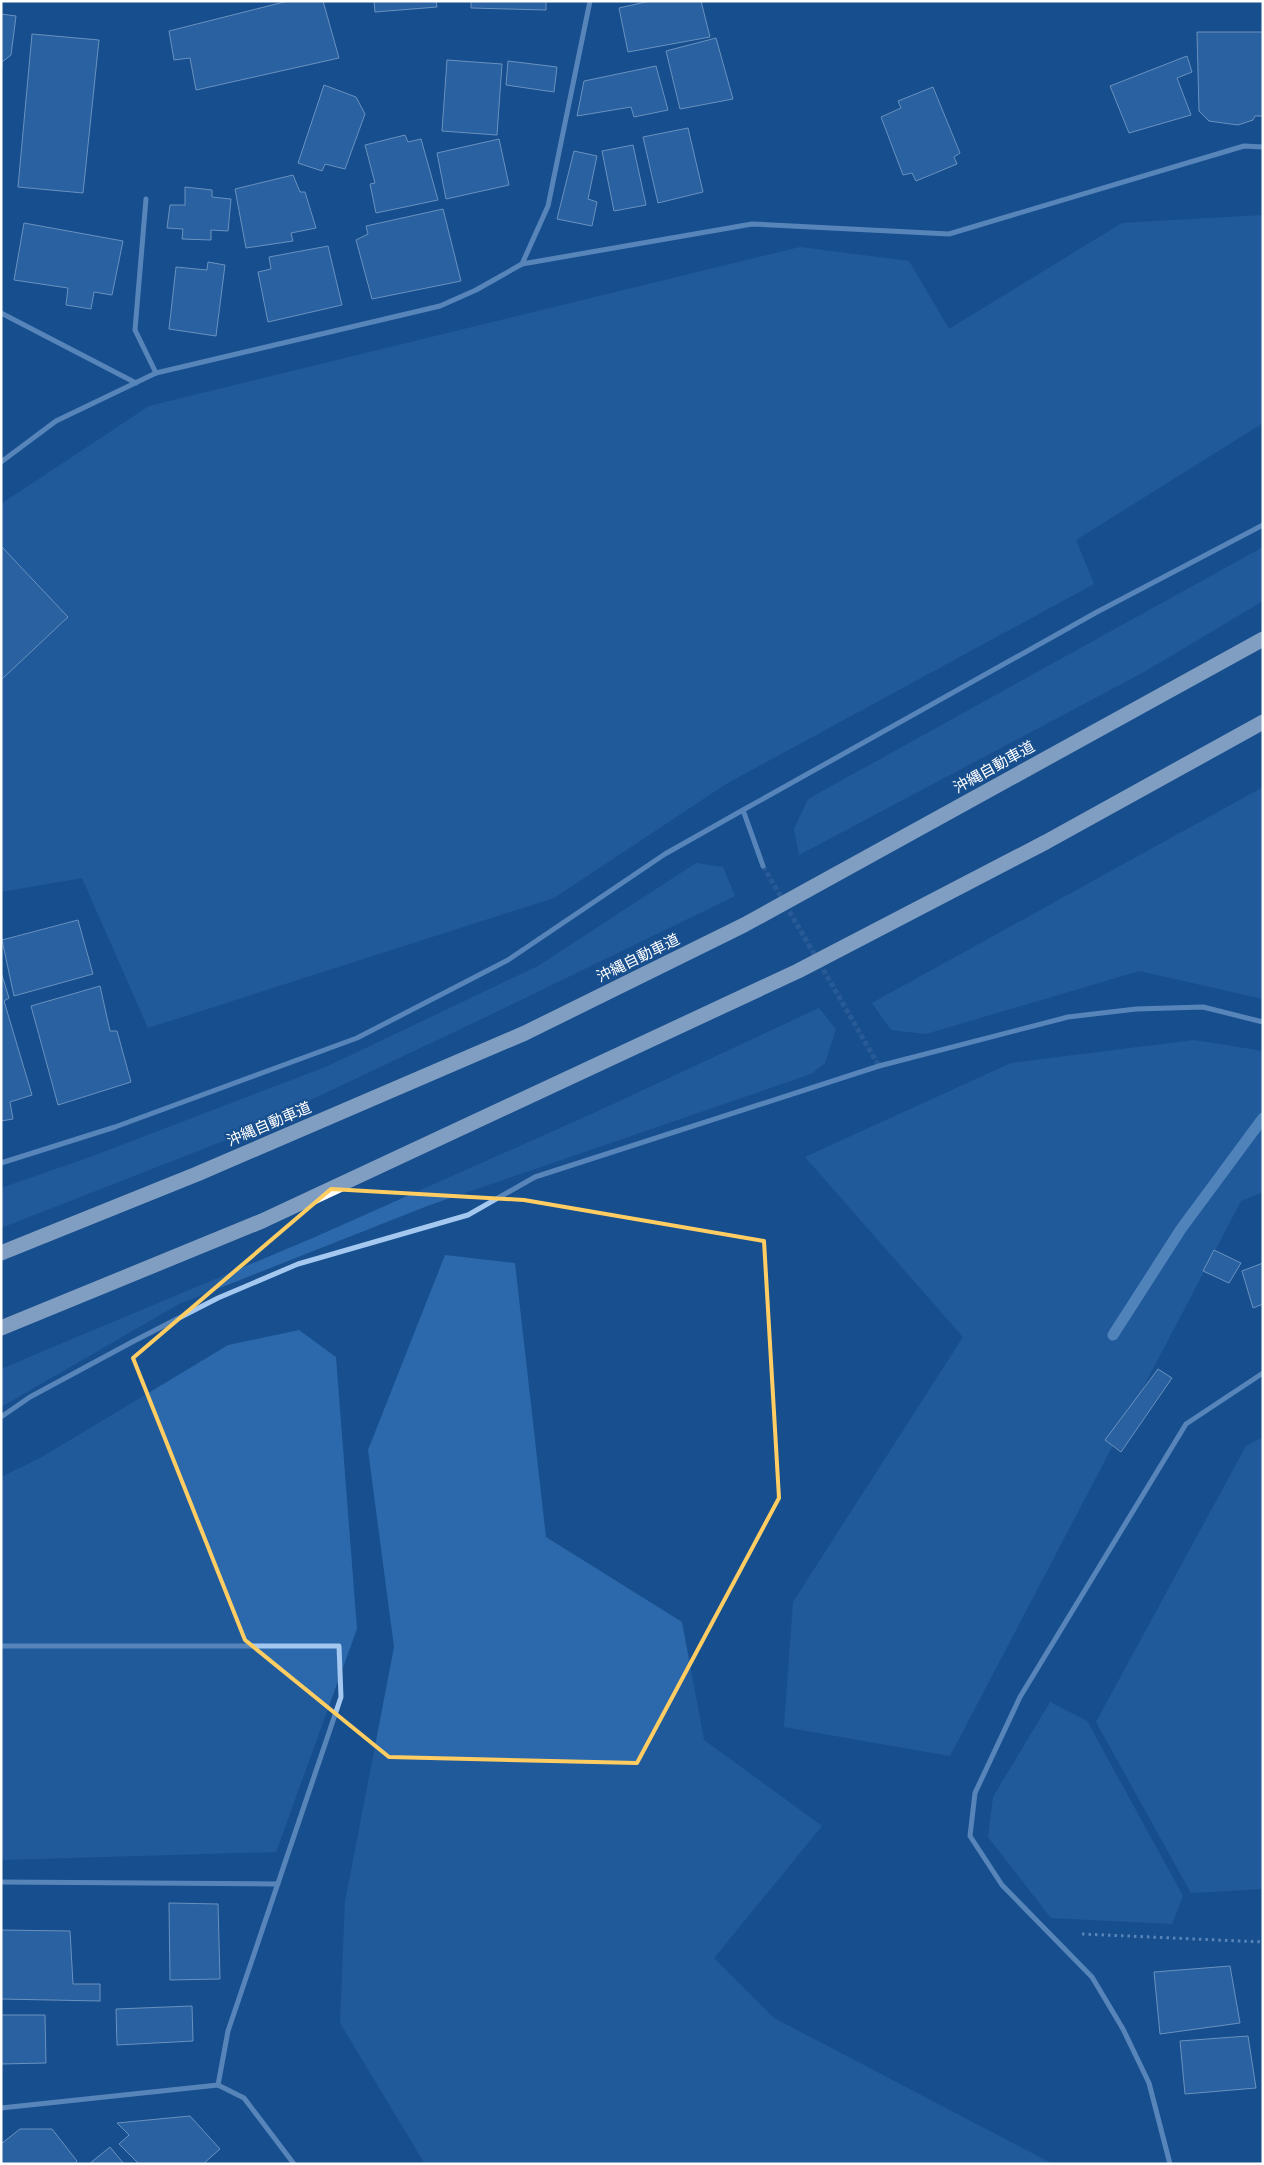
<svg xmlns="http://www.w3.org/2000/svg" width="1264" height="2165" font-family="Poppins,'Noto Sans JP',sans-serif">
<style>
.green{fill:#2b69ac}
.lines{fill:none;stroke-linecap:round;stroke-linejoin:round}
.stream{stroke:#97c3f1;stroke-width:11}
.building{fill:#4178b6;stroke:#cae2fa}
.minor-tunnel{stroke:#3b699f;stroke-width:5;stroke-dasharray:5 2.5;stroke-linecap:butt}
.path{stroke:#a4c8ef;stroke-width:3;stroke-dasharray:2.5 4;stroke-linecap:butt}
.minor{stroke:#a4c8ef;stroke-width:5}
.motorway{stroke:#fff;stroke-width:15}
.marked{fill:none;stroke:#ffcd62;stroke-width:4;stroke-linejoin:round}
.labels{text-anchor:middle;stroke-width:4.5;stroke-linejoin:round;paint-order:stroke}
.street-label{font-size:15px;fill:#fff;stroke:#184f8e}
</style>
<rect width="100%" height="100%" fill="#184f8e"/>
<g class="green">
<polygon points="1263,215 1263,423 1076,540 1094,584 726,784 554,898 148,1028 82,878 1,892 1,504 149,406 800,247 909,261 949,329 1122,223"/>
<polygon points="1263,547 1263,601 1144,672 799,855 794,829 808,799"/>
<polygon points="1263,787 1263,999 1139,971 926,1034 891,1030 872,1003"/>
<polygon points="696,863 723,867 735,896 490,1015 226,1140 1,1228 1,1188 93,1156 328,1066 538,966"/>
<polygon points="819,1008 836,1029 825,1063 811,1074 430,1205 179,1304 1,1407 1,1369 315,1237 596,1112"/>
<polygon points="1194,1040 1263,1051 1263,1192 1241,1201 950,1756 784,1727 793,1602 963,1337 805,1157 1011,1063"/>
<polygon points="445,1255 515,1263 546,1537 682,1622 704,1740 822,1826 714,1958 774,2018 1053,2164 425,2164 340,2023 345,1902 394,1647 368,1450"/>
<polygon points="299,1330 336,1357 357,1629 276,1852 1,1860 1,1477 42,1457 228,1345"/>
<polygon points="1263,1437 1263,1889 1191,1893 1096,1722 1246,1446"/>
<polygon points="1050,1702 1087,1721 1183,1896 1172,1924 1051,1918 988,1837 993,1797"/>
</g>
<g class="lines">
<polyline class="stream" points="1113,1335 1181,1229 1263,1118"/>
</g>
<g class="building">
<polygon points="288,1 323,1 339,58 196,90 190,58 174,60 169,31"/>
<polygon points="374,1 436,1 437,7 375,12"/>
<polygon points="471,1 546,1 546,10 471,8"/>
<polygon points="650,1 701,1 710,37 628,52 619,8"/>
<polygon points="1,14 16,16 11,55 2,62 1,82"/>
<polygon points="1197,32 1263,32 1263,116 1255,116 1253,120 1238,125 1209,121 1199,111"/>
<polygon points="32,34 99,40 83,193 18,187"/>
<polygon points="716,38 733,99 680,109 666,51"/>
<polygon points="1187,56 1192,72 1177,78 1191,115 1129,133 1110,86"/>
<polygon points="447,60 502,64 497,135 442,131"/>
<polygon points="508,61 557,67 554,92 506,85"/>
<polygon points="656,66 668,110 634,117 631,107 577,116 584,81"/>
<polygon points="324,85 356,97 365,114 345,169 325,164 322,171 298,163"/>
<polygon points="933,87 960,153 954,157 957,164 916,181 912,173 903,175 881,117 901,108 898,101"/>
<polygon points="688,128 703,192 658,203 643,137"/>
<polygon points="405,135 408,142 421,139 438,200 376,213 370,184 375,183 365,145"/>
<polygon points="499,139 509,185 446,199 437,153"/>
<polygon points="633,145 646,205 614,211 602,151"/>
<polygon points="574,151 597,156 588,199 597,202 592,226 557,219"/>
<polygon points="293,175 300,192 305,192 316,228 291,233 293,241 246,248 235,189"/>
<polygon points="185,187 212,190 212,197 231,199 228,231 211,230 211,240 182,239 183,229 167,228 170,205 185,205"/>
<polygon points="443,209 461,281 372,299 356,240 368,234 366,226"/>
<polygon points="24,223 123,241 112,295 94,292 91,309 66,305 68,288 14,280"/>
<polygon points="328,246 342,305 268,322 258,272 271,269 269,257"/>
<polygon points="208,262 225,265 216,336 169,329 176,267 207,270"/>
<polygon points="1,546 68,617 1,680"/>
<polygon points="78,920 93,974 14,996 2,940"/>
<polygon points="1,972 9,998 4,1001 32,1095 10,1102 13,1119 1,1121"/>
<polygon points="100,986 110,1031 117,1031 131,1082 58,1105 31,1006"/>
<polygon points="1214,1250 1241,1263 1229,1283 1203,1271"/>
<polygon points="1263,1263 1263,1304 1253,1308 1242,1271"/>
<polygon points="1158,1369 1172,1378 1121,1452 1105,1440"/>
<polygon points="169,1903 218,1904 220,1979 170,1980"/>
<polygon points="1,1930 70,1931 73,1984 100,1984 100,2001 1,1999"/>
<polygon points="1230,1966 1240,2023 1160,2034 1154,1972"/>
<polygon points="192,2006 193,2041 117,2045 116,2009"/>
<polygon points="1,2015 45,2015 46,2063 1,2064"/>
<polygon points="1248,2036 1256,2088 1185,2094 1180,2041"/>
<polygon points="190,2116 220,2149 203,2164 139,2164 119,2144 129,2135 117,2123"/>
<polygon points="20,2129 52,2129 77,2161 74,2164 1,2164 1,2144"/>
<polygon points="110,2147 124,2164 89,2164"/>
</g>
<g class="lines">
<polyline class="minor-tunnel" points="763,866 879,1066"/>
<polyline class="path" points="1082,1934 1263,1942"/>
<g class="minor">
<polyline points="146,199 135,330 156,373"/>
<polyline points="522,264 548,206 590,1"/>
<polyline points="1,313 136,383"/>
<polyline points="1,462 56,421 156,373 440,306 476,290 522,264 752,224 949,234 1244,146 1263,147"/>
<polyline points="743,810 763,866"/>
<polyline points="1,1163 115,1127 357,1038 508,960 665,854 743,810 1097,612 1263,525"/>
<polyline points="1,1417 30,1397 134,1341 218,1298 298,1264 468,1215 535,1177 879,1066 1068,1017 1136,1009 1203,1007 1263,1022"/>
<polyline points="1,1646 339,1646 341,1697 228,2031 218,2085"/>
<polyline points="1,1882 278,1884"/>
<polyline points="1,2108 218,2085 244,2098 294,2164"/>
<polyline points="1170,2164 1149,2083 1123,2029 1092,1977 1002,1885 970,1836 975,1793 1020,1697 1186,1424 1263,1373"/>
</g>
<g class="motorway">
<polyline points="1,1253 197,1174 525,1033 744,925 1263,639"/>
<polyline points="1,1328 262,1221 798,971 1046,842 1263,722"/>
</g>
</g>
<path d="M0 0H1264V2165H0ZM331,1189L524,1200L764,1241L779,1498L637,1763L389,1757L245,1640L133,1358Z" fill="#184f8e" fill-opacity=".55" fill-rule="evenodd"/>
<path class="marked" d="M331,1189L524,1200L764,1241L779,1498L637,1763L389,1757L245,1640L133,1358Z"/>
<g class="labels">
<g class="street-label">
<text transform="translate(994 767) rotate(-29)" y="5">沖縄自動車道</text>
<text transform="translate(638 958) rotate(-26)" y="5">沖縄自動車道</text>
<text transform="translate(269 1124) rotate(-23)" y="5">沖縄自動車道</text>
</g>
</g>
<rect width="1264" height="2165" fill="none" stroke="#ffffff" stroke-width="5"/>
</svg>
